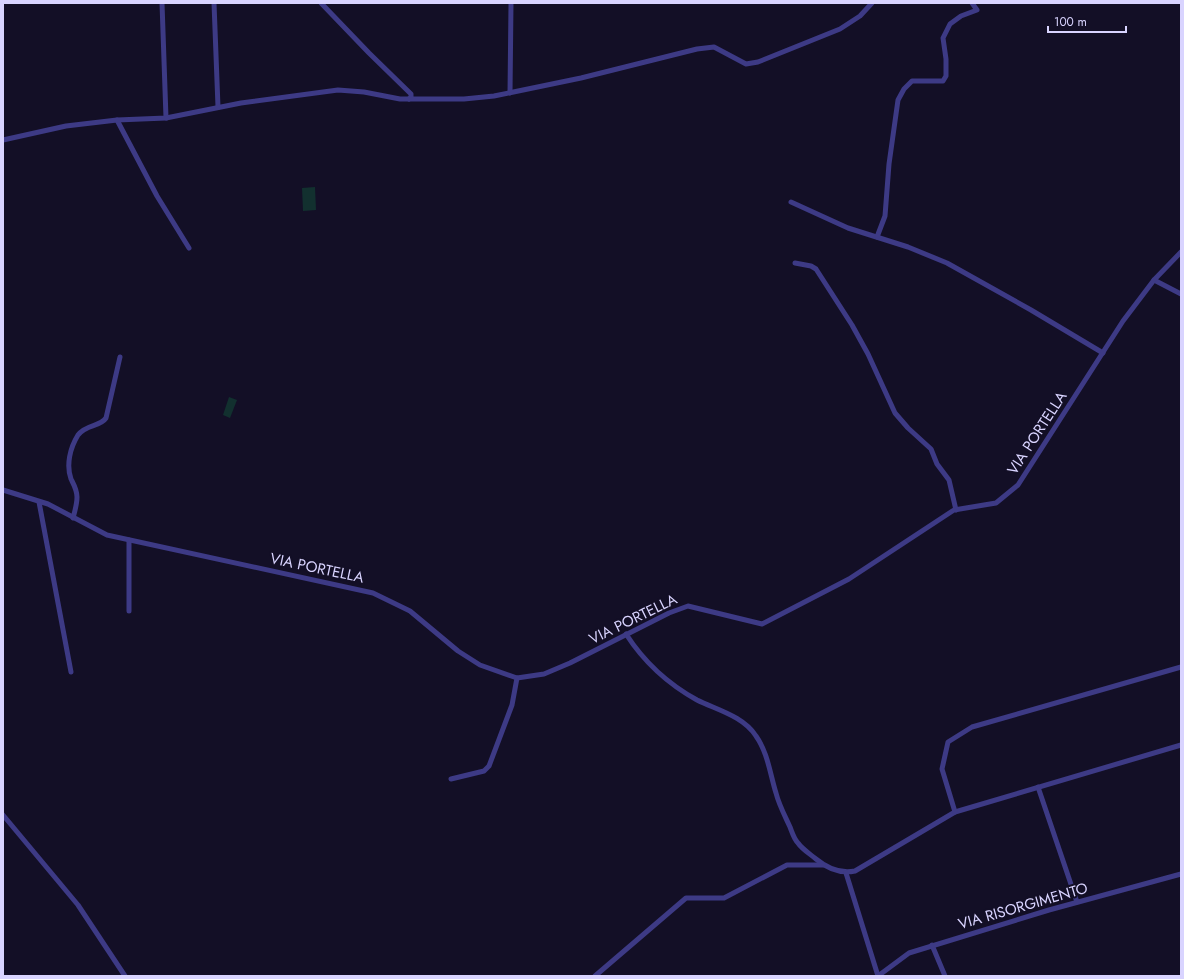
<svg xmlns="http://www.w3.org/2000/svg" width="1184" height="979" font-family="Jost,sans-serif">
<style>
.green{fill:#12302f}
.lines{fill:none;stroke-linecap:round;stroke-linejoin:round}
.minor{stroke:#3d3a85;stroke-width:5}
.labels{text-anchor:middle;stroke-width:4;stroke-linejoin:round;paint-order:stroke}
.street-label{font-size:15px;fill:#d9d4ff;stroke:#130f26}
</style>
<rect width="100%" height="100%" fill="#130f26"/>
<g class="green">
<polygon points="315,187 316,210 303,211 302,188"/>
<polygon points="229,397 237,400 230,418 223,415"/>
</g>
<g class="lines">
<g class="minor">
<polyline points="162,3 166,118"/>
<polyline points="214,3 218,107"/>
<polyline points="321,3 369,53 411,94 411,97 409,99"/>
<polyline points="510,93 511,3"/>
<polyline points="117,120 157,196 189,248"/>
<polyline points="3,140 66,126 117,120 166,118 241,103 338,90 364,92 400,99 464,99 494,96 581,78 697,49 714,47 746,64 758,62 840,29 860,16 872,3"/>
<polyline points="791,202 848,228 908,247 947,263 1031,310 1103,353"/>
<polyline points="877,237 885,216 889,164 898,100 904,89 912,81 943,81 946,76 946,59 943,38 950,24 961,16 977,10 972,3"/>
<polyline points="795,263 811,266 816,269 852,325 868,354 895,413 908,428 931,449 937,464 949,480 956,510"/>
<polyline points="1154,280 1181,294"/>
<polyline points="3,490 48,504 107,535 373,593 410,611 458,651 480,665 517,678 544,674 570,663 669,613 688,606 762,624 849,579 954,510 996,503 1018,485 1123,321 1154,280 1181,252"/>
<polyline points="39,502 71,672"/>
<path d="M73,518C75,511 77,504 77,497C77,490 74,485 71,479C66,465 70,448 78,435C86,424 100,427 106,418L120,357"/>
<polyline points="129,611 129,540"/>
<path d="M626,634C644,662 668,684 697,700C717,710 743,716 756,736C768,753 770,774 776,793C779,805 785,816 790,827C792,832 794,839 798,843C802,849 810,854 816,859C828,869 840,874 855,871L955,812L1181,745"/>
<polyline points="451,779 484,771 489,766 512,705 517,678"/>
<polyline points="1038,787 1077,902"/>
<polyline points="955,812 942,769 948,742 972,727 1181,667"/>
<polyline points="3,815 78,905 125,976"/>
<polyline points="846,873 878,976"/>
<polyline points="932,945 945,976"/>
<polyline points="595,976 686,898 724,898 787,865 823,865"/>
<polyline points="878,976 909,953 1049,910 1181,874"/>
</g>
</g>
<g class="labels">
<g class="street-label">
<text transform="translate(1037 433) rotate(-57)" y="5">VIA PORTELLA</text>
<text transform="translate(317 568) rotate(12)" y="5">VIA PORTELLA</text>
<text transform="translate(633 619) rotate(-26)" y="5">VIA PORTELLA</text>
<text transform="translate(1023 906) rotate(-16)" y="5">VIA RISORGIMENTO</text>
</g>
</g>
<rect width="1184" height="979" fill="none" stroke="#d9d4ff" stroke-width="8"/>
<path d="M1048 26v6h78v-6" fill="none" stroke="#d9d4ff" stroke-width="2"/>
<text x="1054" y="26" font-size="12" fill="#d9d4ff" stroke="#130f26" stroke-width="3" paint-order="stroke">100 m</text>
</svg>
